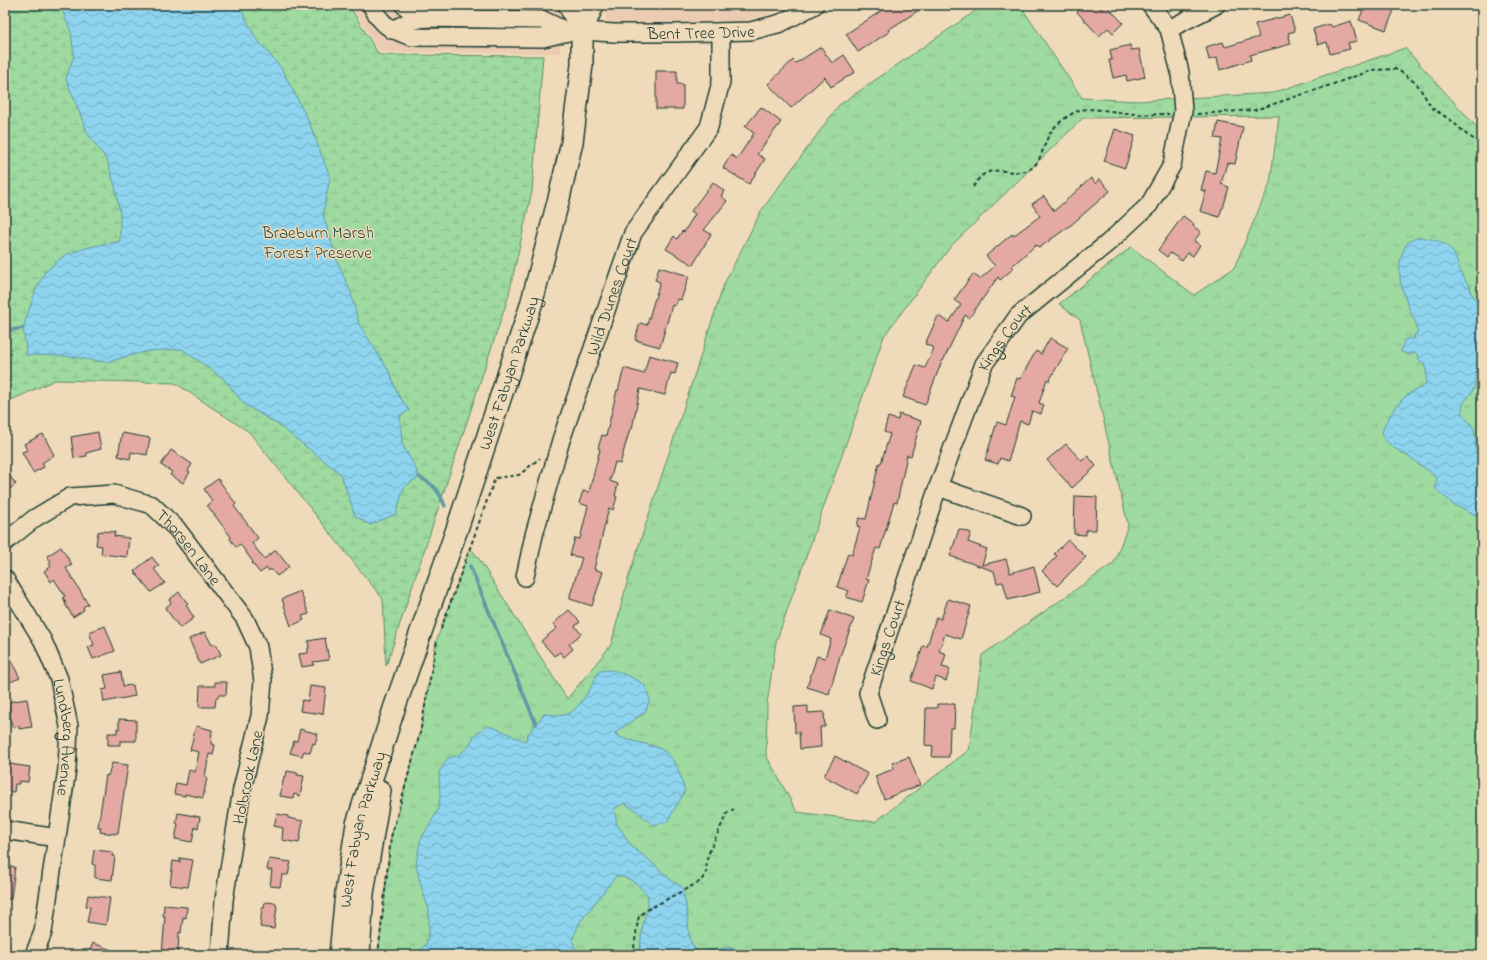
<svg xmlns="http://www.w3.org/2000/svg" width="1487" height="960" font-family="'Indie Flower',sans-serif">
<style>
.built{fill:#ebccb2}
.grass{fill:url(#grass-tufts);stroke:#5f8c6a;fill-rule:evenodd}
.wetland{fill:url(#wetland-marsh);stroke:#5f8c6a}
.water{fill:url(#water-waves);stroke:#6298a4}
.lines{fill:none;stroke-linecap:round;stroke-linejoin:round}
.stream{stroke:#6298a4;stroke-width:3.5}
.building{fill:#e3a9a2;stroke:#1f3d34}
.minor-casing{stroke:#1f3d34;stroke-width:20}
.major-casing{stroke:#1f3d34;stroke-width:24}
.path{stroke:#1f3d34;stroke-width:2;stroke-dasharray:4 3;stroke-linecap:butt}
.minor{stroke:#efdbb9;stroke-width:17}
.major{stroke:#efdbb9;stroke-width:21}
.labels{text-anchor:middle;stroke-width:3;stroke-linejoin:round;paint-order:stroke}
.street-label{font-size:17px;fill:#1f3d34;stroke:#efdbb9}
.park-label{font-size:17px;fill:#2c4d3f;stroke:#efdbb9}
</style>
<defs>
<pattern id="grass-tufts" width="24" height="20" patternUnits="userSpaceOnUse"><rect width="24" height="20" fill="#9fdaa1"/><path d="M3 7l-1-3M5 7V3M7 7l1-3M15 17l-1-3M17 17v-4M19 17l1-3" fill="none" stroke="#88bc8b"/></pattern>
<pattern id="wetland-marsh" width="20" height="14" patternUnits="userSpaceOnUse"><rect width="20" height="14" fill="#9fdaa1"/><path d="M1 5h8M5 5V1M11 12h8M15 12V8" fill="none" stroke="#88bc8b"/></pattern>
<pattern id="water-waves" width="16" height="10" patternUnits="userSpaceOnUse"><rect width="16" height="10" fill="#8ed4ef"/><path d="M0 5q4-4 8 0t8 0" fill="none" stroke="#73adc2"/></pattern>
</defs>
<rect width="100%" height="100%" fill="#efdbb9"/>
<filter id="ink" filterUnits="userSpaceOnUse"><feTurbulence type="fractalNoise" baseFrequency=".025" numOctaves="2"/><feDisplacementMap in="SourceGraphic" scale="8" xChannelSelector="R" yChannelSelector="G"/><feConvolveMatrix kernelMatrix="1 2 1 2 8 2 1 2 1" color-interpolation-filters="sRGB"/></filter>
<g filter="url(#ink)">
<g class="built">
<polygon points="351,5 560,5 560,53 380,52"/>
<polygon points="606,5 788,5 781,10 737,24 606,25"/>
</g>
<path class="grass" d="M984,5H1020L1082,98L1137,101L1273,93L1405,48L1482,133V955H378L391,837L420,733L436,642L470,548L477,556L567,699L611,645L628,579L724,284L761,211L839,105ZM1279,116L1270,183L1234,268L1194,295L1131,247L1059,304L1080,320L1128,525L1114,563L982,655L969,750L875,822L797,812L766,755L767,704L776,642L884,336L951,246L1083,118Z"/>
<polygon class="wetland" points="5,5 349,5 379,55 543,56 532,191 508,298 386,666 383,599 249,432 175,383 55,380 5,403"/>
<g class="water">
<polygon points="60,5 239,5 255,37 282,69 309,122 330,177 323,214 336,258 351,293 359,324 390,373 397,393 409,410 400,416 402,444 415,467 419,477 404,487 396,514 370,525 355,516 341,474 277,424 245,405 224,379 182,349 149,351 106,362 65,356 27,355 23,328 35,292 45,272 65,255 89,247 120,241 120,213 115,186 107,160 88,134 66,79 74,55 71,32"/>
<path d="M1420,237C1438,240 1451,243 1457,261C1459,266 1460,271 1463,276C1465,280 1466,283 1470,286L1471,293L1482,307V368C1473,373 1477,382 1473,390C1470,397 1463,400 1462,408C1461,417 1471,422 1474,429C1477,440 1472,453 1482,461V513L1477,515L1469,513L1465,509L1453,505C1448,497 1441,497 1435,487L1437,480L1436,477C1429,471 1422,466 1415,461C1403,452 1389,448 1382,435C1383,420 1406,389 1422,388C1429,382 1427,370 1423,362L1419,361L1418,355L1416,353L1408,354L1401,352L1404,340L1410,338L1415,339L1414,335L1417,334C1418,326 1415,320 1411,313C1403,294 1395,273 1403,252C1407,242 1409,240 1420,237Z"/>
<path d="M612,670L629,676L645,685L650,700L645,712L615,733C621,739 628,740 637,742C672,749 675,758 685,791L667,822L653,825L637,811L624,803L614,809L617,824L632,847L648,859L672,881L683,888C684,897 686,905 687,913C690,930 686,938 697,952L733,947L747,955H639L643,923L648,909V896C639,885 631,877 616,876L580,922L572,940L578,955H416L426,944L429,931V910L421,886L416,865L420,841L438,810L440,798L439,772L448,758L459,755L468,747L475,735L487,726C503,729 511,737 526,741L528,734L544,714C551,714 558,716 564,715C579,713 593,683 599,671Z"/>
</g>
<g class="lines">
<g class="stream">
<polyline points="5,331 23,328"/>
<path d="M419,477C434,484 439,491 445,506"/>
<polyline points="470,566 536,724"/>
</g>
</g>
<g class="building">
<polygon points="881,5 927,5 888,30 889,32 858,52 846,34 884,9"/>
<polygon points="1084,5 1097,5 1101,9 1106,5 1123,23 1113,33 1108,28 1099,36 1077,12"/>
<polygon points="1365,5 1396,5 1386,30 1359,20"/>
<polygon points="1290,15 1295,31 1288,33 1291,44 1250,55 1251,60 1220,70 1217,58 1209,60 1206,47 1223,42 1225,47 1259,37 1255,24"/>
<polygon points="1351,21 1357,41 1348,43 1350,49 1330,54 1327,42 1318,45 1313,29 1330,24 1332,27"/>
<polygon points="1130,45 1131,50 1139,49 1145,77 1127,81 1126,75 1113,78 1109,60 1112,60 1110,50"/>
<polygon points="821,47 832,63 844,55 855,72 831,87 825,77 791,108 768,84 793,60 796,63"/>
<polygon points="656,71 677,71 677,84 683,84 683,109 656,109"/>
<polygon points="761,107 781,122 757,154 765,159 749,184 723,168 731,155 737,159 754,133 745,127"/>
<polygon points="1218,122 1243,127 1235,164 1227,163 1221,184 1229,187 1223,208 1222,208 1219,217 1200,211 1206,191 1201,190 1206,171 1215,173 1222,139 1215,138"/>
<polygon points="1115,129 1135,136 1125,168 1104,161"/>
<polygon points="1091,178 1096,184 1099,178 1110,191 1071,225 1039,248 1036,245 1012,266 1014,268 1000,280 998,277 969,318 965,315 943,361 942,361 925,405 903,397 916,365 925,368 934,348 925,344 938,316 949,322 961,305 954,300 973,274 980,279 995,266 986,256 1012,234 1013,236 1040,216 1032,204 1044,196 1054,211"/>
<polygon points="713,182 724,191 721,196 727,201 704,230 711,234 693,265 666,249 674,236 677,239 682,231 684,232 695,214 691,211"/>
<polygon points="1183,216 1194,224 1193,226 1201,232 1194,241 1200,245 1193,256 1188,253 1182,261 1170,253 1167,257 1158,250"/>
<polygon points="659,267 689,276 681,300 678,299 675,306 672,305 660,347 635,340 640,323 647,325 652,308 660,282 655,280"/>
<polygon points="1050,338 1068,348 1049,381 1047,379 1039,403 1044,405 1041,414 1032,411 1028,424 1020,421 1008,461 1000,458 998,464 985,460 997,422 1006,425 1015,397 1011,396 1017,378 1020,379 1036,351 1041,354"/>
<polygon points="649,355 678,363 675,374 671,373 665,395 640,389 632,429 630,429 620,464 615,462 610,481 618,484 615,496 617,497 613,510 609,508 594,569 603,572 592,606 570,599 570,595 582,558 570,555 575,538 580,539 588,506 579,503 583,491 589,492 600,449 598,448 602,435 606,436 617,390 618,391 624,368 644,374"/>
<polygon points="899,414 921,421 911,456 907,455 897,503 894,502 880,549 876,548 866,579 869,580 862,602 846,597 849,591 837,587 848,553 852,555 860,527 857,526 859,518 866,519 879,463 881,463 890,434 884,432 888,417 898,420"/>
<polygon points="98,432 101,449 86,453 87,456 74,458 71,437"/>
<polygon points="122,433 150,438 147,455 131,452 130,459 118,456"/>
<polygon points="43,434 54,455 42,463 44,467 33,473 22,452 27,450 24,444"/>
<polygon points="1066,444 1082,461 1088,456 1096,466 1072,488 1047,460"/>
<polygon points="171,450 192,464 188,471 190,472 183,483 170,475 172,472 161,465"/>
<polygon points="5,470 16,484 5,493"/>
<polygon points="218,479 236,504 234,506 258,538 252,543 264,559 276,550 289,567 277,576 271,569 269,571 267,568 260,573 252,563 253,562 240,544 236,547 230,539 231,537 207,505 212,501 204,489"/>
<polygon points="1075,496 1097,497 1096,530 1086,530 1086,535 1074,534"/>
<polygon points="959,529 971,533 968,542 987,549 982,565 1006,559 1010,573 1034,566 1040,592 1008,600 1003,582 997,583 994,571 950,556"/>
<polygon points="103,531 115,532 114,536 129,538 127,557 101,554 102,546 96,545 98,532"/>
<polygon points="1068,540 1086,557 1057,586 1042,571 1057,556 1054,554"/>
<polygon points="61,547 72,565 66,568 88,604 83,607 84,610 73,617 65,604 66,604 63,597 65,596 54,579 51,582 44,571 51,566 49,563 51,562 47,556"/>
<polygon points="152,557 159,566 154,569 165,583 151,592 134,571"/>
<polygon points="300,591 309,614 302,616 304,620 291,626 282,599"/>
<polygon points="179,592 188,604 186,605 194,618 180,628 165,608 171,603 169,600"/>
<polygon points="948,599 971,606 961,639 945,634 939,651 946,654 942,667 950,669 946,681 936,677 932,689 911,681 923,646 927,647 936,617 941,619"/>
<polygon points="569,610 580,622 575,626 581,634 569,644 573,649 564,657 560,652 554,656 541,641 557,628 553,624"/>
<polygon points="830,610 854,619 840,656 829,694 807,687 817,656 825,658 831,639 821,635"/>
<polygon points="105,626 115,651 93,659 88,647 94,645 89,632"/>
<polygon points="205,632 212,645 216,644 221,655 200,664 189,639"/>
<polygon points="325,638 329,660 313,662 314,665 302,667 299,654 308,653 308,648 309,648 308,641"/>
<polygon points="5,649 20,678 8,683 5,676"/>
<polygon points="121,672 123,686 133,685 135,696 104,702 102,690 107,689 104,675"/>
<polygon points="215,682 227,682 226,695 218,695 218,698 216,698 215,707 199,707 200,686 215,686"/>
<polygon points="310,686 326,688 323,714 300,711 302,700 308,701"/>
<polygon points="27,699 32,727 19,729 19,726 12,727 8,702"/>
<polygon points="937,704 955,704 954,728 950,728 949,757 932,757 933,746 925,745 926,708 937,708"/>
<polygon points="808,706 808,713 824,712 825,727 820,727 821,747 800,749 799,732 795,733 794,707"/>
<polygon points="119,719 136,720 136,741 120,741 120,745 108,745 108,733 117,733 117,728 119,729"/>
<polygon points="196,726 212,730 211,744 215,745 213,755 209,754 205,777 207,778 203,798 185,794 185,796 174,794 176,783 186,785 189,770 195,772 199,752 190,750"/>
<polygon points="300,729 318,734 315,744 313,743 310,753 304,751 302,756 290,753 294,741 297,741"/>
<polygon points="835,756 868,774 857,794 824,776"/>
<polygon points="909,757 920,785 884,799 875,776 894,769 892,763"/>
<polygon points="112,763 128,765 118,833 116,833 115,834 100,832 101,827 98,827 106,775 108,776"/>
<polygon points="9,764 30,767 28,782 19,781 19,784 15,784 14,792 5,791 5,779 6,779"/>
<polygon points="287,771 298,773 297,775 304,776 300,796 294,794 293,798 280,796 284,776 286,776"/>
<polygon points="178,813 200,817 198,828 195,827 192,842 175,839 178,824 176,823"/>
<polygon points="277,814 288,816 288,818 303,821 299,843 282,840 283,828 274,826"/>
<polygon points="94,850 113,852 112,856 115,856 112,880 95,878 95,865 92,864"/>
<polygon points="180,858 193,860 188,887 170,885 173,861 180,862"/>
<polygon points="269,859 291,862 288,875 282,875 280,887 270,886 272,870 267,870"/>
<polygon points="5,865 15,867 11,899 5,899"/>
<polygon points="88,895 110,898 106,925 87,922 90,907 86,906"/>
<polygon points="265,902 276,903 275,905 277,906 274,929 260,927 262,908 264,908"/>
<polygon points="164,905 187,907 186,918 183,917 181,933 179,932 178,955 162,955 165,916 163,916"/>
<polygon points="93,943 122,954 122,955 88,955"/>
</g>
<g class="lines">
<g class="minor-casing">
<g id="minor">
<path d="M371,5C383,27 389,29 412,37L543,38L568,32"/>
<polyline points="404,5 414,14 425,18"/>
<polyline points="1169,29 1216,5"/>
<polyline points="392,30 411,21 425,18 543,20 568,32"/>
<path id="s1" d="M582,31L614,33H676L751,31L781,23L815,5"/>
<polyline points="938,487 1022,516"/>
<path id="s2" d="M5,542L35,518L70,497L114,494L152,505L177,529L245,619L258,647L263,681L260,716L242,789L224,900L220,955"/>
<path id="s3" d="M525,577L534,535L561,440L633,233L709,127L721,82V32"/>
<path id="s4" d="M5,579L43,641L59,679L69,726L67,769L43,932L34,955"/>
<path id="s5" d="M877,720L868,693L938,487L984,364L1018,316L1109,242L1149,205L1172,165L1183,111L1180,72L1169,29L1151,5"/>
<polyline points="5,830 57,838"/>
</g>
</g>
<g class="major-casing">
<g id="major">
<polyline points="569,5 582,31"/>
<path id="s6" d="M340,955L346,893L357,824L395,706L457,529L531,305L559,198L572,142L582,65V31L593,5"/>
<polyline points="359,955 363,893 380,791"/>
</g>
</g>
<g class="path">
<polyline points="1197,114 1255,110 1319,89 1373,70 1395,69 1401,72 1417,84 1432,108 1452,121 1467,135 1482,144"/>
<path d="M973,187C976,183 979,177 983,175C997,164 1019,179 1033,167C1043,159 1044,139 1053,129C1059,122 1071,113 1080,110C1092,107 1121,113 1135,114C1146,115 1158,114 1169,114"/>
<polyline points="441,629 495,478 519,475 540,458"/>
<polyline points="378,955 391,837 420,733 437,641"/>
<polyline points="633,955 638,920 639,917 645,911 701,881 706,873 707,859 710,850 727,813 734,809"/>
</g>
<use href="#minor" class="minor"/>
<use href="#major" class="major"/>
</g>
</g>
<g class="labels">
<g class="street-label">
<text dy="6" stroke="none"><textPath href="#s1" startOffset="119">Bent Tree Drive</textPath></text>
<text dy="6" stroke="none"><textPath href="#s3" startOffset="294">Wild Dunes Court</textPath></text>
<text dy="6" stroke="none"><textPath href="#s5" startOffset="411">Kings Court</textPath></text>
<text dy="6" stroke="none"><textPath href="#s6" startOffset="608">West Fabyan Parkway</textPath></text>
<text dy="6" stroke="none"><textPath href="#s2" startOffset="219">Thorsen Lane</textPath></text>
<text dy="6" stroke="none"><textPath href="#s5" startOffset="87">Kings Court</textPath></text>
<text dy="6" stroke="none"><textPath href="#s4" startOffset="173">Lundberg Avenue</textPath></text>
<text transform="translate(247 777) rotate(-78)" y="6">Holbrook Lane</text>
<text dy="6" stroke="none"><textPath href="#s6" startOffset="128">West Fabyan Parkway</textPath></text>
</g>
<g class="park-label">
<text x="318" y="238">Braeburn Marsh<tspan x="318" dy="20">Forest Preserve</tspan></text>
</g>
</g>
<rect width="1487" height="960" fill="none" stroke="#efdbb9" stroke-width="20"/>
<rect x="10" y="10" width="1467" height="940" fill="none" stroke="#1f3d34" stroke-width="1.5" filter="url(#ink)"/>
</svg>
